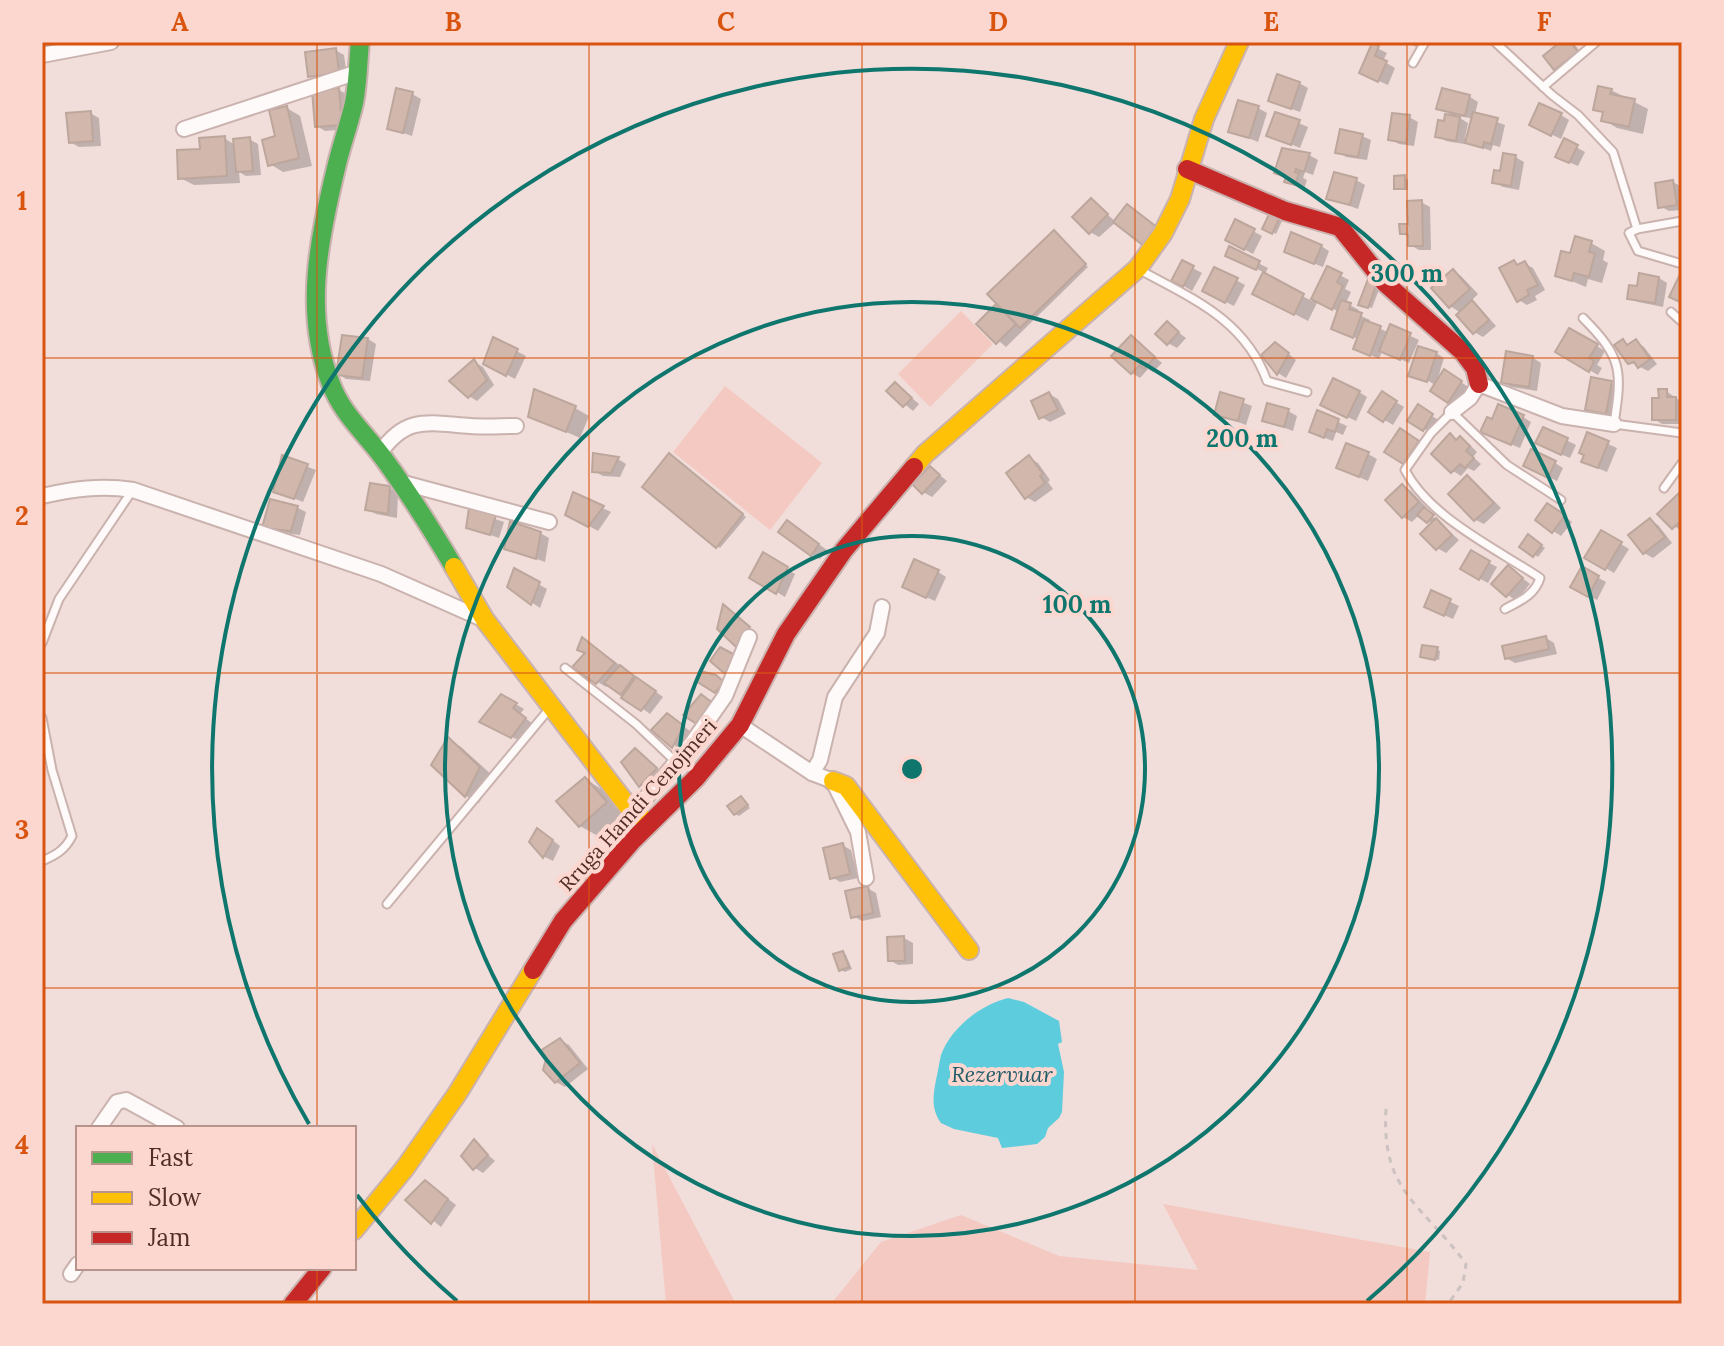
<svg xmlns="http://www.w3.org/2000/svg" width="1724" height="1346" font-family="Lora,serif">
<style>
.green{fill:#f4c9c1}
.water{fill:#5dccdc}
.shadow{fill:#0003;fill-rule:evenodd}
.building{fill:#d1b7ac;stroke:#bda79d;stroke-width:2}
.lines{fill:none;stroke-linecap:round;stroke-linejoin:round}
.lane-casing{stroke:#cab2ae;stroke-width:11}
.street-casing{stroke:#cab2ae;stroke-width:18}
.fast-casing{stroke:#cab2ae;stroke-width:22}
.slow-casing{stroke:#cab2ae;stroke-width:22}
.jam-casing{stroke:#cab2ae;stroke-width:22}
.path{stroke:#ccc2c1;stroke-width:3;stroke-dasharray:6 6;stroke-linecap:butt}
.lane{stroke:#fdfaf9;stroke-width:7}
.street{stroke:#fdfaf9;stroke-width:14}
.fast{stroke:#4caf50;stroke-width:18}
.slow{stroke:#ffc107;stroke-width:18}
.jam{stroke:#c62828;stroke-width:18}
.grid{fill:none;stroke:#d9550f;stroke-width:2;stroke-opacity:0.55}
.ring{fill:none;stroke:#0f766e;stroke-width:4}
.labels{text-anchor:middle;stroke-width:8;stroke-linejoin:round;paint-order:stroke}
.street-label{font-size:20px;fill:#502d27;stroke:#fbd7d0}
.water-label{font-size:22px;font-style:italic;fill:#225e68;stroke:#fbd7d0}
.centre{fill:#0f766e;stroke:#fbd7d0;stroke-width:4}
.ring-label{font-size:24px;text-anchor:middle;font-weight:bold;fill:#0f766e;stroke:#fbd7d0;stroke-width:8;stroke-linejoin:round;paint-order:stroke}
.neatline{fill:none;stroke:#d9550f;stroke-width:3}
.grid-label{font-size:26px;text-anchor:middle;font-weight:bold;fill:#d9550f}
</style>
<rect width="100%" height="100%" fill="#f1ddda"/>
<g class="green">
<polygon points="961,311 993,344 930,407 898,374"/>
<polygon points="725,386 822,463 770,530 673,452"/>
<polygon points="652,1144 736,1304 666,1304"/>
<polygon points="1163,1204 1430,1252 1425,1304 831,1304 881,1242 961,1215 1059,1256 1198,1270"/>
</g>
<path class="water" d="M1008,998L1024,1002L1059,1021L1062,1042L1058,1044L1064,1072L1062,1112L1059,1118L1048,1128L1045,1137L1037,1144L1002,1148L998,1138L954,1129L941,1123C931,1109 933,1096 936,1080C938,1072 939,1063 941,1055C951,1028 980,1005 1008,998Z"/>
<g class="shadow">
<polygon points="1407,42 1422,42 1418,48"/>
<polygon points="1564,42 1575,45 1585,58 1564,74 1556,69 1546,56"/>
<polygon points="1373,46 1387,53 1383,61 1395,68 1388,85 1370,77"/>
<polygon points="335,50 344,55 347,77 318,80 310,75"/>
<polygon points="1299,83 1308,88 1300,112 1270,101"/>
<polygon points="339,90 348,95 350,129 325,131 317,126"/>
<path d="M1443,90L1470,97L1478,102L1475,114L1505,125L1500,147L1493,145L1491,151L1465,141L1464,144L1446,141L1438,136L1455,117L1439,108ZM1455,115L1474,119L1469,139L1465,138L1468,123Z"/>
<polygon points="1611,90 1648,109 1643,134 1617,128 1604,120 1605,114 1595,109"/>
<polygon points="412,94 421,99 412,136 389,128"/>
<polygon points="287,108 300,116 312,166 283,172 270,164"/>
<polygon points="1258,108 1267,113 1258,142 1231,131"/>
<polygon points="90,113 99,118 101,146 79,147 70,142"/>
<polygon points="1276,114 1308,127 1300,148 1269,135"/>
<polygon points="1561,115 1569,120 1561,139 1540,129"/>
<polygon points="1409,117 1418,122 1414,146 1399,144 1390,139"/>
<polygon points="1362,136 1371,140 1367,160 1346,157 1338,152"/>
<polygon points="224,138 235,145 249,139 258,144 261,175 246,176 239,172 240,183 194,185 180,178 202,151"/>
<polygon points="1565,141 1585,152 1578,166 1566,161"/>
<polygon points="1309,155 1318,160 1313,175 1305,172 1303,178 1307,180 1304,189 1286,181 1287,178 1276,173"/>
<polygon points="1515,157 1524,162 1519,190 1503,187 1494,182"/>
<polygon points="1404,177 1408,180 1408,190 1400,190 1396,188"/>
<polygon points="1356,180 1365,185 1358,209 1329,198"/>
<polygon points="1673,182 1682,187 1682,210 1669,211 1660,206"/>
<polygon points="1091,200 1116,222 1099,237 1090,232"/>
<polygon points="1421,202 1430,207 1431,250 1419,250 1410,245 1410,238 1402,233 1410,226"/>
<polygon points="1270,215 1282,221 1276,234 1264,228"/>
<polygon points="1236,222 1262,236 1253,254 1227,240"/>
<polygon points="1057,235 1088,267 1006,347 979,324 996,306 1006,312"/>
<polygon points="1591,243 1605,251 1603,260 1608,263 1602,283 1588,279 1586,287 1557,275 1571,256"/>
<polygon points="1321,246 1329,251 1323,267 1295,256"/>
<polygon points="1230,249 1268,268 1264,276 1312,301 1328,269 1349,280 1345,289 1351,292 1346,303 1359,310 1357,314 1370,320 1369,323 1389,333 1391,327 1419,340 1409,363 1382,351 1379,359 1355,348 1358,339 1333,328 1339,312 1318,301 1308,321 1254,293 1265,273 1228,255"/>
<polygon points="1514,262 1520,266 1524,263 1533,268 1545,290 1535,296 1537,300 1527,305 1519,300"/>
<polygon points="1183,263 1202,273 1192,291 1174,280"/>
<polygon points="1215,269 1245,285 1234,306 1204,291"/>
<polygon points="1453,271 1461,276 1478,294 1470,302 1480,308 1496,326 1483,337 1474,332 1461,313 1450,306"/>
<polygon points="1659,278 1667,283 1663,307 1638,302 1629,298 1638,288"/>
<polygon points="1369,282 1380,287 1372,308 1364,306"/>
<polygon points="1167,324 1186,338 1177,348 1168,343"/>
<polygon points="1570,330 1605,351 1597,365 1602,368 1598,375 1557,351"/>
<polygon points="343,338 368,339 376,344 370,381 346,379 338,374"/>
<polygon points="1132,338 1162,363 1153,372 1148,369 1140,378 1132,373"/>
<polygon points="495,340 526,356 515,379 486,363"/>
<polygon points="1623,341 1630,346 1636,342 1644,347 1657,364 1648,371 1630,362"/>
<polygon points="1284,350 1296,360 1286,378 1278,373"/>
<polygon points="1436,353 1444,358 1437,381 1445,372 1470,388 1457,407 1449,402 1435,385 1419,375 1417,379 1420,381 1411,375"/>
<polygon points="1533,358 1541,363 1537,391 1511,387 1503,382"/>
<polygon points="474,362 483,367 494,385 477,401 469,396"/>
<polygon points="1611,383 1620,388 1615,417 1596,414 1587,409"/>
<polygon points="895,384 919,404 913,411 889,391"/>
<polygon points="1666,391 1682,402 1682,424 1662,424 1654,419"/>
<polygon points="1359,392 1367,397 1356,421 1331,409"/>
<polygon points="1049,394 1058,399 1066,414 1050,422 1041,417"/>
<polygon points="1222,394 1252,406 1246,425 1216,414"/>
<polygon points="1382,394 1404,407 1393,425 1371,412"/>
<polygon points="1418,407 1440,421 1432,434 1410,420"/>
<polygon points="575,408 589,416 580,438 530,416"/>
<polygon points="1288,411 1297,416 1293,431 1264,420"/>
<polygon points="1318,413 1347,426 1343,435 1336,432 1333,441 1320,436"/>
<polygon points="1523,417 1531,422 1520,448 1491,436 1493,421"/>
<polygon points="1544,429 1576,445 1570,458 1546,448"/>
<polygon points="1588,435 1617,448 1607,472 1592,466"/>
<polygon points="1409,436 1426,447 1413,467 1387,451"/>
<polygon points="1450,436 1469,444 1477,452 1473,457 1481,464 1474,471 1468,468 1461,476 1453,471"/>
<polygon points="1368,454 1377,459 1368,481 1347,472"/>
<polygon points="595,456 618,459 626,464 620,477 603,476 594,471"/>
<polygon points="284,458 316,470 303,502 276,491"/>
<polygon points="673,458 746,517 720,548 717,546"/>
<polygon points="1029,458 1038,463 1050,480 1048,482 1053,489 1035,502 1026,497"/>
<polygon points="1555,463 1563,468 1557,481 1534,470"/>
<polygon points="931,468 947,481 932,497 923,492"/>
<polygon points="1468,478 1476,483 1501,508 1484,524 1476,520"/>
<polygon points="1403,486 1411,491 1427,508 1425,510 1459,540 1446,553 1437,548 1433,524 1420,514 1412,522 1403,517"/>
<polygon points="389,488 398,493 397,518 376,514 368,509"/>
<polygon points="1680,494 1682,495 1682,532 1660,514"/>
<polygon points="575,495 611,512 598,531 567,514"/>
<polygon points="271,501 298,508 306,512 300,535 273,532 265,527"/>
<polygon points="1556,510 1572,522 1561,536 1553,531"/>
<polygon points="471,511 504,522 499,538 468,527"/>
<polygon points="1650,520 1658,525 1672,543 1653,558 1644,553"/>
<polygon points="796,528 827,550 820,559 812,554"/>
<polygon points="1602,532 1629,549 1614,573 1587,557"/>
<polygon points="540,533 549,538 545,562 506,548"/>
<polygon points="1529,537 1545,548 1538,557 1522,546"/>
<polygon points="1471,553 1497,567 1488,583 1462,569"/>
<polygon points="763,555 795,574 785,597 752,577"/>
<polygon points="1508,567 1530,584 1516,601 1494,584"/>
<polygon points="1583,569 1606,582 1597,600 1573,587"/>
<polygon points="515,571 547,589 540,608 509,587"/>
<polygon points="938,572 946,577 935,601 913,591"/>
<polygon points="1432,593 1459,606 1453,619 1435,611"/>
<polygon points="1546,638 1554,643 1557,654 1515,663 1506,658"/>
<polygon points="591,644 663,697 650,714 609,684 606,687 598,682 587,653"/>
<polygon points="1437,649 1440,651 1439,660 1426,658"/>
<polygon points="502,696 524,709 520,714 533,724 520,741 490,726"/>
<polygon points="676,720 691,732 682,751 654,730"/>
<polygon points="448,740 461,747 493,776 479,803 466,796 433,764"/>
<polygon points="635,750 664,774 648,790 640,785"/>
<polygon points="585,779 603,790 624,814 598,836 580,826"/>
<polygon points="741,799 750,808 739,816 735,814"/>
<polygon points="546,835 560,846 553,861 545,857 531,842"/>
<polygon points="842,845 851,850 858,878 840,882 832,877"/>
<polygon points="867,888 876,893 881,917 862,921 853,916"/>
<polygon points="904,938 913,943 913,964 898,965 890,960"/>
<polygon points="843,953 846,955 852,969 845,972 841,970"/>
<polygon points="560,1040 569,1045 588,1069 565,1087 556,1082"/>
<polygon points="474,1142 495,1161 483,1173 475,1168"/>
<polygon points="426,1182 456,1205 441,1227 408,1200"/>
</g>
<g class="building">
<polygon points="1560,42 1570,42 1578,52 1554,70 1543,56"/>
<polygon points="1372,43 1379,46 1375,56 1387,61 1378,82 1359,73"/>
<polygon points="336,48 339,73 308,77 305,52"/>
<polygon points="1277,74 1300,82 1291,109 1268,101"/>
<polygon points="1598,86 1612,89 1610,94 1635,99 1629,127 1601,121 1603,112 1593,110"/>
<polygon points="339,88 342,125 315,127 312,91"/>
<polygon points="396,88 413,92 403,133 387,129"/>
<polygon points="1442,88 1470,95 1465,116 1436,109"/>
<polygon points="1238,100 1259,106 1249,138 1228,132"/>
<polygon points="1539,103 1562,113 1551,136 1529,125"/>
<polygon points="287,106 299,158 268,166 262,140 275,136 269,110"/>
<polygon points="91,111 93,141 69,143 66,113"/>
<polygon points="1275,112 1300,120 1291,145 1266,136"/>
<polygon points="1473,112 1498,118 1491,144 1484,142 1483,148 1465,143"/>
<polygon points="1392,113 1410,115 1406,143 1388,140"/>
<polygon points="1445,114 1460,117 1456,141 1435,137 1438,120 1444,121"/>
<polygon points="1340,129 1363,134 1358,157 1335,153"/>
<polygon points="225,136 227,176 178,179 177,150 200,149 199,138"/>
<polygon points="250,137 253,171 236,172 233,139"/>
<polygon points="1564,138 1578,145 1569,163 1555,157"/>
<polygon points="1282,148 1310,153 1304,172 1296,169 1295,172 1299,173 1295,185 1284,182 1286,177 1274,173"/>
<polygon points="1503,153 1516,155 1511,186 1492,183 1494,170 1500,171"/>
<polygon points="1334,172 1357,178 1350,205 1326,199"/>
<polygon points="1405,175 1405,189 1394,189 1394,176"/>
<polygon points="1673,180 1677,205 1658,208 1655,183"/>
<polygon points="1091,198 1108,214 1089,234 1072,217"/>
<polygon points="1422,200 1423,246 1408,246 1408,234 1400,234 1399,224 1408,224 1407,201"/>
<polygon points="1127,204 1158,228 1144,246 1113,222"/>
<polygon points="1270,212 1280,217 1272,234 1262,229"/>
<polygon points="1235,219 1255,229 1244,250 1225,240"/>
<polygon points="1054,230 1086,264 1020,328 987,294"/>
<polygon points="1291,232 1322,245 1314,264 1284,252"/>
<polygon points="1575,236 1592,241 1589,252 1595,253 1589,277 1574,273 1572,281 1555,276 1561,251 1570,253"/>
<polygon points="1229,246 1260,261 1256,270 1225,256"/>
<polygon points="1182,260 1194,266 1183,287 1171,281"/>
<polygon points="1514,260 1517,265 1525,261 1538,285 1527,290 1529,295 1517,302 1499,268"/>
<polygon points="1327,266 1342,273 1337,282 1343,286 1332,310 1311,299"/>
<polygon points="1214,267 1238,278 1225,303 1202,291"/>
<polygon points="1453,269 1470,289 1449,308 1431,288"/>
<polygon points="1263,272 1304,294 1294,315 1252,294"/>
<polygon points="1639,273 1659,277 1655,303 1627,299 1629,285 1637,286"/>
<polygon points="1680,274 1682,275 1682,303 1669,297"/>
<polygon points="1368,279 1377,283 1368,308 1358,305"/>
<polygon points="1341,300 1351,303 1349,309 1362,313 1353,338 1331,329"/>
<polygon points="1472,300 1489,320 1473,334 1456,315"/>
<polygon points="996,304 1016,324 996,344 976,324"/>
<polygon points="1364,320 1381,326 1370,356 1353,349"/>
<polygon points="1167,321 1179,332 1167,345 1155,334"/>
<polygon points="1390,324 1411,333 1400,360 1379,351"/>
<polygon points="1569,328 1598,344 1589,358 1594,361 1589,372 1555,352"/>
<polygon points="342,335 368,338 362,378 336,375"/>
<polygon points="1131,335 1155,357 1144,369 1140,365 1131,374 1111,356"/>
<polygon points="493,337 518,349 506,376 483,364"/>
<polygon points="1623,339 1627,345 1636,339 1650,359 1638,368 1634,362 1628,364 1614,345"/>
<polygon points="1275,342 1289,353 1277,375 1261,355"/>
<polygon points="1418,346 1437,352 1427,382 1408,376"/>
<polygon points="1506,351 1533,356 1529,387 1501,383"/>
<polygon points="474,359 487,380 468,398 449,381"/>
<polygon points="1444,369 1462,381 1448,403 1430,391"/>
<polygon points="1591,377 1612,381 1606,414 1585,410"/>
<polygon points="1333,378 1360,391 1347,418 1320,405"/>
<polygon points="895,382 912,398 903,407 886,391"/>
<polygon points="534,389 576,406 566,432 528,417"/>
<polygon points="1658,389 1667,389 1667,397 1676,397 1676,420 1652,420 1652,398 1659,398"/>
<polygon points="1382,391 1397,401 1383,422 1368,412"/>
<polygon points="1049,392 1058,410 1039,419 1031,401"/>
<polygon points="1220,392 1244,399 1238,421 1214,415"/>
<polygon points="1267,403 1289,409 1284,427 1262,421"/>
<polygon points="1418,404 1433,414 1423,431 1407,421"/>
<polygon points="1498,404 1524,415 1511,445 1480,432 1487,417 1492,419"/>
<polygon points="1317,410 1339,419 1335,432 1327,429 1324,438 1309,432"/>
<polygon points="1543,427 1568,438 1561,455 1535,443"/>
<polygon points="1400,428 1419,441 1403,464 1384,452"/>
<polygon points="1587,432 1609,441 1598,468 1581,462 1584,455 1579,453"/>
<polygon points="1450,433 1456,440 1460,436 1470,446 1466,451 1474,458 1465,468 1460,464 1451,473 1431,454"/>
<polygon points="1346,443 1369,452 1359,477 1336,468"/>
<polygon points="1531,449 1556,461 1548,478 1523,466"/>
<polygon points="593,453 619,457 611,473 592,472"/>
<polygon points="669,453 743,514 716,548 642,487"/>
<polygon points="282,455 308,464 294,499 273,492"/>
<polygon points="1029,455 1043,474 1040,476 1045,483 1025,499 1006,473"/>
<polygon points="930,466 940,475 922,494 912,484"/>
<polygon points="1467,475 1494,503 1474,521 1448,494"/>
<polygon points="370,483 390,486 388,514 365,510"/>
<polygon points="1402,484 1419,502 1402,518 1385,500"/>
<polygon points="573,492 604,506 588,527 565,515"/>
<polygon points="1680,492 1682,520 1672,529 1657,514"/>
<polygon points="270,499 298,506 291,531 262,528"/>
<polygon points="1547,503 1565,515 1552,533 1535,520"/>
<polygon points="1424,507 1434,515 1427,523 1417,515"/>
<polygon points="469,508 496,515 490,535 466,528"/>
<polygon points="1436,518 1452,535 1436,550 1420,534"/>
<polygon points="1650,518 1665,537 1643,554 1628,535"/>
<polygon points="787,520 819,544 811,556 778,532"/>
<polygon points="510,521 541,532 536,559 504,549"/>
<polygon points="1601,530 1622,542 1605,570 1584,558"/>
<polygon points="1528,534 1542,545 1533,557 1519,547"/>
<polygon points="1471,550 1490,561 1479,580 1460,569"/>
<polygon points="763,552 788,567 776,594 749,578"/>
<polygon points="914,559 939,570 926,598 902,587"/>
<polygon points="1508,565 1523,578 1506,597 1491,584"/>
<polygon points="1582,566 1599,576 1588,597 1570,587"/>
<polygon points="514,568 540,582 531,605 507,587"/>
<polygon points="1431,590 1451,599 1444,616 1424,607"/>
<polygon points="723,604 750,627 736,647 717,629"/>
<polygon points="1546,636 1549,649 1505,659 1502,646"/>
<polygon points="582,637 615,663 596,684 572,667 585,653 577,650"/>
<polygon points="1422,645 1438,647 1435,660 1420,657"/>
<polygon points="720,647 735,655 725,674 710,661"/>
<polygon points="620,665 634,676 621,695 604,683"/>
<polygon points="700,671 716,675 724,682 715,693 696,681"/>
<polygon points="636,677 656,691 641,711 621,698"/>
<polygon points="501,694 517,703 513,708 526,718 511,738 479,722"/>
<polygon points="701,694 714,704 698,725 683,715"/>
<polygon points="667,713 684,726 672,748 651,730"/>
<polygon points="448,737 480,767 465,797 431,765"/>
<polygon points="635,748 657,768 639,787 621,762"/>
<polygon points="585,777 607,802 579,827 556,801"/>
<polygon points="741,796 748,805 734,815 727,806"/>
<polygon points="537,828 553,840 543,858 529,842"/>
<polygon points="843,843 850,874 830,879 823,848"/>
<polygon points="868,886 873,913 851,918 845,891"/>
<polygon points="904,936 905,961 888,961 887,937"/>
<polygon points="843,951 849,967 839,971 833,954"/>
<polygon points="560,1038 580,1063 555,1083 543,1070 546,1059 540,1051"/>
<polygon points="474,1139 488,1155 473,1170 461,1156"/>
<polygon points="425,1180 448,1199 431,1224 405,1200"/>
</g>
<g class="lines">
<g class="lane-casing">
<g id="lane">
<polyline points="1495,42 1552,95 1578,115 1613,152 1637,229 1629,233 1638,251 1682,264"/>
<polyline points="1413,63 1425,42"/>
<polyline points="1543,87 1596,42"/>
<polyline points="1637,229 1682,221"/>
<path d="M1140,270C1193,299 1245,320 1267,381L1307,392"/>
<polyline points="1671,312 1682,322"/>
<path d="M1583,318C1623,358 1622,371 1614,424L1682,433"/>
<polyline points="1664,488 1682,463"/>
<path d="M1505,609C1520,601 1535,595 1540,578C1497,549 1430,518 1405,470L1431,433L1452,412L1507,465L1561,500"/>
<polyline points="42,643 59,599 132,491"/>
<polyline points="565,668 636,724 676,762"/>
<path d="M42,718L52,770L72,836C65,850 56,855 42,861"/>
<polyline points="387,904 550,708"/>
</g>
</g>
<g class="street-casing">
<g id="street">
<polyline points="42,55 111,42"/>
<polyline points="184,129 358,72"/>
<polyline points="1452,412 1470,398 1479,384 1562,416 1614,424"/>
<path d="M380,453C406,415 429,423 470,426C485,427 501,426 516,426"/>
<polyline points="400,482 549,522"/>
<path d="M42,496C73,489 101,485 133,490L381,574L485,620"/>
<polyline points="740,725 812,773 833,781 858,832 866,878"/>
<polyline points="812,773 820,760 835,697 877,633 882,607"/>
<polyline points="635,811 692,743 725,696 749,637"/>
<polyline points="99,1128 117,1102 126,1100 177,1128"/>
<polyline points="71,1274 78,1264"/>
</g>
</g>
<g class="fast-casing">
<path id="fast" d="M360,42C358,62 358,83 354,103C349,125 341,146 336,168C319,239 303,313 331,384C342,414 366,434 384,459C409,493 432,530 454,567"/>
</g>
<g class="slow-casing">
<g id="slow">
<polyline points="914,467 925,454 1138,268 1163,233 1180,199 1204,119 1239,42"/>
<polyline points="454,567 485,620 627,805 649,824"/>
<polyline points="833,781 846,786 969,950"/>
<polyline points="354,1230 405,1168 457,1094 533,970"/>
</g>
</g>
<g class="jam-casing">
<g id="jam">
<polyline points="1187,169 1285,211 1340,227 1385,283 1463,352 1475,368 1479,384"/>
<polyline points="533,970 563,921 632,841 696,778 740,725 786,634 844,550 914,467"/>
<polyline points="293,1304 322,1268"/>
</g>
</g>
<path class="path" d="M1386,1109C1381,1193 1422,1203 1466,1264L1463,1283L1448,1304"/>
<use href="#lane" class="lane"/>
<use href="#street" class="street"/>
<use href="#fast" class="fast"/>
<use href="#slow" class="slow"/>
<use href="#jam" class="jam"/>
</g>
<path class="grid" d="M317,42V1128M589,42V1304M862,42V1304M1135,42V1304M1407,42V1304M42,358H1682M42,673H1682M42,988H1682M317,1268V1304"/>
<g class="ring">
<circle cx="912" cy="769" r="233"/>
<circle cx="912" cy="769" r="467"/>
<path d="M457 1301A700 700 0 0 1 357 1195M309 1124A700 700 0 1 1 1367 1301"/>
</g>
<g class="labels">
<g class="street-label">
<text transform="translate(638 805) rotate(-48)" y="7">Rruga Hamdi Cenojmeri</text>
</g>
<g class="water-label">
<text x="1002" y="1082">Rezervuar</text>
</g>
</g>
<circle cx="912" cy="769" r="12" class="centre"/>
<g class="ring-label">
<text x="1407" y="282">300 m</text>
<text x="1242" y="447">200 m</text>
<text x="1077" y="613">100 m</text>
</g>
<rect width="1724" height="1346" fill="none" stroke="#fbd7d0" stroke-width="88"/>
<rect x="76" y="1126" width="280" height="144" fill="#fbd7d0" stroke="#b7938c" stroke-width="2"/>
<rect x="92" y="1152" width="40" height="12" fill="#4caf50" stroke="#b7938c" stroke-width="2"/>
<text x="148" y="1166" font-size="24" fill="#502d27">Fast</text>
<rect x="92" y="1192" width="40" height="12" fill="#ffc107" stroke="#b7938c" stroke-width="2"/>
<text x="148" y="1206" font-size="24" fill="#502d27">Slow</text>
<rect x="92" y="1232" width="40" height="12" fill="#c62828" stroke="#b7938c" stroke-width="2"/>
<text x="148" y="1246" font-size="24" fill="#502d27">Jam</text>
<rect x="44" y="44" width="1636" height="1258" class="neatline"/>
<g class="grid-label">
<text x="180" y="31">A</text>
<text x="453" y="31">B</text>
<text x="726" y="31">C</text>
<text x="998" y="31">D</text>
<text x="1271" y="31">E</text>
<text x="1544" y="31">F</text>
<text x="22" y="210">1</text>
<text x="22" y="525">2</text>
<text x="22" y="839">3</text>
<text x="22" y="1154">4</text>
</g>
</svg>
